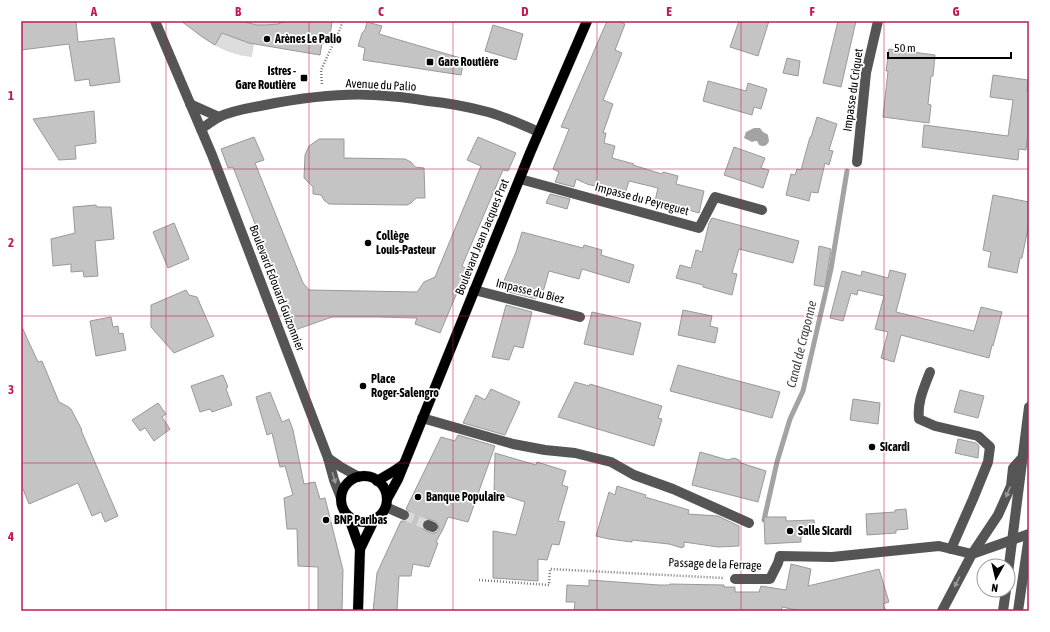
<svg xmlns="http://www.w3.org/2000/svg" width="1050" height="632" font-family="'Asap Condensed',sans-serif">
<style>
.green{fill:#dcdcdc}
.water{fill:#a3a3a3}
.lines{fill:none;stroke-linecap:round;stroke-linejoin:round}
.stream{stroke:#a3a3a3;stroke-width:5}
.building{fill:#c4c4c4;stroke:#999;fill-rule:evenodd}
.minor-tunnel{stroke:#d9d9d9;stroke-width:10;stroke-dasharray:10 5;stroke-linecap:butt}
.major-casing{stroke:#dbdbdb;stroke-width:11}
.path{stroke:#777;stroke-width:2.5;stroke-dasharray:1 2;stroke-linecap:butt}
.minor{stroke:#555;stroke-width:10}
.major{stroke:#000;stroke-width:10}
.oneway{fill:#999}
.grid{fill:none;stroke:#c2185b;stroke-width:1;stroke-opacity:0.55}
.poi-dot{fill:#000;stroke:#fff;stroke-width:1.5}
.labels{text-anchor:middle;stroke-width:3.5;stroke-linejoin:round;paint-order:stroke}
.poi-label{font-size:12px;font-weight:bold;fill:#000;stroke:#fff;text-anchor:start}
.street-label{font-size:12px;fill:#000;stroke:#fff}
.water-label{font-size:13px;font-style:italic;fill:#444;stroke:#fff}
.neatline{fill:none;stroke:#c2185b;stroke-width:1.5}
.grid-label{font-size:13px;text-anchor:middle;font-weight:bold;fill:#c2185b}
</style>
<rect width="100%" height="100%" fill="#fff"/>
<path class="green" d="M185,21H332L329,44L322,43L320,55L254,44L252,57C247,56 241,56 236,54C218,49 196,36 185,21Z"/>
<path class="water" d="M754,128H760L763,132L767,134L768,135L769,141C767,146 764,147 759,145L757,141H755L752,142L744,138L746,132Z"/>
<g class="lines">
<polyline class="stream" points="764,520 777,462 790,419 803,391 831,269 847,171"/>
</g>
<g class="building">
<polygon points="21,21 76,21 78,42 114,38 120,82 90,86 89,79 75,81 69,44 21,50"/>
<polygon points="181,21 240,21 257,25 266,25 278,24 286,21 332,21 329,44 322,43 320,55 249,43 222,33 215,45 201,36"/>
<polygon points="607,21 617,21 625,24 615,50 622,53 603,100 613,104 603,133 606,133 604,143 615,146 612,158 634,164 633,165 662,174 663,172 678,176 676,184 704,191 699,213 674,206 673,210 654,205 658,188 629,181 625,194 587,184 576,179 574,187 555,182 559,172 553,169 569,129 561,127"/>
<polygon points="739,21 769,21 758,56 730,47"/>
<polygon points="838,21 856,21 841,87 823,83"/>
<polygon points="367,22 382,26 379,34 464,59 461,75 363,60 365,48 358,46 362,33 365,30"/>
<polygon points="493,25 523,34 516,60 485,51"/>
<polygon points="889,49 935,55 933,76 931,76 928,104 931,105 929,123 883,117 888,71 886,71"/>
<polygon points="787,58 800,61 798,76 783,73"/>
<polygon points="993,75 1028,80 1027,92 1029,92 1029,140 1027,140 1026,150 1019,149 1018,160 922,147 924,125 1008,136 1013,100 990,97"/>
<polygon points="708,81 746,91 748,83 767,89 761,109 754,107 752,115 703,101"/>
<polygon points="94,111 96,143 75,146 76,159 59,160 33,119"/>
<polygon points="817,117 837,124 829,150 833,151 829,165 825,163 818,193 811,192 809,201 786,195 791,174 795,175 797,169 801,170 810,137 811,137"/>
<polygon points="254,137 264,160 255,163 303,283 309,290 417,292 424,282 435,277 481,166 467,160 478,137 516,153 508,171 503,170 462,266 467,269 440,333 415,324 417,318 378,317 332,317 292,331 267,267 271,265 233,167 228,168 221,149"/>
<polygon points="319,139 344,139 344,158 405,159 411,162 415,167 424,168 425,198 416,198 411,203 407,205 329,204 324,200 321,195 313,194 313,187 304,178 305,155 309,146"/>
<polygon points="734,147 765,158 761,168 769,170 763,188 724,175"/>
<polygon points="550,194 570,199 567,209 546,203"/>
<polygon points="993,195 1029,202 1029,223 1022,258 1020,258 1017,273 988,267 991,252 983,250"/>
<polygon points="96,205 97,207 111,207 114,239 95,241 98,276 84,277 83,271 71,272 71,264 53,266 51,239 75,233 73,207"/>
<polygon points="712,218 799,241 793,263 739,249 732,273 737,274 732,295 703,287 703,285 676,278 680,265 691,268 696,250 702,252 709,223"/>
<polygon points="174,223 189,259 168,268 153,232"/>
<polygon points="522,232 583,248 584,245 602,250 601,255 634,265 629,283 582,269 579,279 549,271 543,292 538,291 536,299 509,292 511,285 503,283 516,252"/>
<polygon points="819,246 831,249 825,287 814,285"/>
<polygon points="890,270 906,274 896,312 974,331 981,307 1002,312 993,346 992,345 989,358 901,335 894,362 881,358 888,332 875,329 884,296 858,290 857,295 851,293 843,321 830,318 842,271 861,276 862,271 888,278"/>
<polygon points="186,290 189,295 197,297 214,336 174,353 151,327 151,305"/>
<polygon points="506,305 532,312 523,348 514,346 509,360 492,357"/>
<polygon points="683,310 712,316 710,326 718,328 715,343 678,335"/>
<polygon points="592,312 641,323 633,355 584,344"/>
<polygon points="111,317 113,327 118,326 119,334 123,333 126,350 96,356 90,321"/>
<polygon points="21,325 38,362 42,361 59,402 67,406 71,409 82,430 81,430 118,516 105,522 101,512 92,516 78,483 29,504 21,484"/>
<polygon points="678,365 780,392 772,418 670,391"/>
<polygon points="223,375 228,387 226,389 232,405 212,412 210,409 200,412 191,386"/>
<polygon points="575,382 589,386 590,384 662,406 658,418 662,419 654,446 558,417"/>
<polygon points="491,389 520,402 505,435 463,423 476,395 485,400"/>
<polygon points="960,390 984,396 978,418 954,412"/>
<polygon points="270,392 282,422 289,419 293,430 304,484 315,482 320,499 325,498 343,570 342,611 318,611 318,567 298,566 297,529 287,529 284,498 293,495 285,466 280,467 272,433 267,435 256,397"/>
<polygon points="853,399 880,403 878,424 850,420"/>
<polygon points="158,403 166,414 162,417 170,429 154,441 145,428 140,431 132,420"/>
<path d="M458,435L495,446L468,522L448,517L443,529L436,542L438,543L429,567L413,564L411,576H399L397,611H373L377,573L401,521H405L410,518V514L409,511L406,509L441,437L455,441ZM427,519L435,521L438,523L439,529L437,532L434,533H431L423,529L422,526V522Z"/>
<polygon points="958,439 976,443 979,446 978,458 955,453"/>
<polygon points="700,452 728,460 734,458 739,460 741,463 766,471 758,502 692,485"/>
<polygon points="495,453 536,465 537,462 566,471 562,485 568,487 558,521 565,522 559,545 552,544 547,560 538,559 538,581 493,578 493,531 516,535 525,502 494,492"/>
<polygon points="617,486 646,495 645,497 689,510 688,514 718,516 739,526 739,546 718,547 684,542 684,547 682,547 682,548 669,544 632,540 632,542 609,539 596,536 609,492 615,495"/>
<polygon points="906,509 908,529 896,530 896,533 867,535 866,514 895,512 895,510"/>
<polygon points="764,517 786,517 786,521 814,520 815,535 801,536 801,542 765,544"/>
<polygon points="791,564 811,569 808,586 879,569 889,602 883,604 886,611 801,611 782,607 781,611 574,611 575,602 566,602 567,585 589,586 589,580 659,585 669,585 670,584 724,585 724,587 735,587 735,592 759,592 761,586 786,590"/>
</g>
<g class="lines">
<polyline class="minor-tunnel" points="404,515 428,525"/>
<g class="major-casing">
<g id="major">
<circle cx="364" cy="499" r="23"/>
<polyline points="377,481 394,471 404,464"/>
<polyline points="387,499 398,479 530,153 587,21"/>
<polyline points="349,518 360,549 358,611"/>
<polyline points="360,549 374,520"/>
</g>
</g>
<g class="path">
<polyline points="322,84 321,70 341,27 342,21"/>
<polyline points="479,580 549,585 550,569 723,578"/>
</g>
<g class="minor">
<polyline points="155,21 212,155 328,458 334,480 341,498"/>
<polyline points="190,104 219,117"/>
<path d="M201,129C207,125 212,121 219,117C233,110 250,108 265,105C301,98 338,93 374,95C392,96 411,98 428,101C448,103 469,107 488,112C506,117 522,125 539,132"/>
<polyline points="857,162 866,73 878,21"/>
<polyline points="520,179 699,228 715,197 762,210"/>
<polyline points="474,290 580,317"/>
<path d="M930,372C924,388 917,402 919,419L935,426L978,436L990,447L988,462L973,499L951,549"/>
<polyline points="422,418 513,444 545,450 575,453 611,462 634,475 673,489 749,523"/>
<polyline points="328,458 341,467 359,477"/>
<polyline points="386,507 404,515"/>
<polyline points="428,525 433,527"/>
<polyline points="972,554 1029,534"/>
<polyline points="1008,573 1029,407"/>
<polyline points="735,579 770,579 778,563 780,556 832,557 939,546 972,554"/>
<polyline points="942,611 972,554 998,515 1011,486 1013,468 1023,457"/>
<polyline points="1003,611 1006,590"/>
<polyline points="1018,611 1029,536"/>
</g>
<use href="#major" class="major"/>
</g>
<defs><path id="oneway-solid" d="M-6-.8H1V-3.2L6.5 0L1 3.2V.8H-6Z"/></defs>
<g class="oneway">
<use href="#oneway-solid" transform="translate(334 478) rotate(73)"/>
<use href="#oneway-solid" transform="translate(1008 492) rotate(112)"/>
<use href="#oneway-solid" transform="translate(957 582) rotate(118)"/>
</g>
<path class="grid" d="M166,21V611M309,21V611M453,21V611M597,21V611M741,21V611M884,21V611M21,169H1029M21,316H1029M21,463H1029"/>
<g class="poi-dot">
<circle cx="267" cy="39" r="4"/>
<rect x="426" y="58" width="8" height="8" rx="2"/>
<rect x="300" y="74" width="8" height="8" rx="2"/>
<circle cx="368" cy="243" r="4"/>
<circle cx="363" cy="386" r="4"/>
<circle cx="872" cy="447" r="4"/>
<circle cx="418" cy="497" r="4"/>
<circle cx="326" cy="520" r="4"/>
<circle cx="790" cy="531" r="4"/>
</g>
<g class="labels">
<g class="poi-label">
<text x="275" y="43">Arènes Le Palio</text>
<text x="438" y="66">Gare Routière</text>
<text x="296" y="75" text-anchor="end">Istres -<tspan x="296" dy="14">Gare Routière</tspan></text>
<text x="376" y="240">Collège<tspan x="376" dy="14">Louis-Pasteur</tspan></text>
<text x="371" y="383">Place<tspan x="371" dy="14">Roger-Salengro</tspan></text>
<text x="880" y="451">Sicardi</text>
<text x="426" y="501">Banque Populaire</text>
<text x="334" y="524">BNP Paribas</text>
<text x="798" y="535">Salle Sicardi</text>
</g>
<g class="street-label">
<text transform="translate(381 85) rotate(3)" y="4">Avenue du Palio</text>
<text transform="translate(853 90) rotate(-82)" y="4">Impasse du Criquet</text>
<text transform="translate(642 199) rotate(15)" y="4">Impasse du Peyreguet</text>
<text transform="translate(482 237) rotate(-68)" y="4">Boulevard Jean Jacques Prat</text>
<text transform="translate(277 288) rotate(69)" y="4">Boulevard Edouard Guizonnier</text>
<text transform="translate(530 291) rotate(14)" y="4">Impasse du Biez</text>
<text transform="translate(715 564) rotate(2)" y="4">Passage de la Ferrage</text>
</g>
<g class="water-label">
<text transform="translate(801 344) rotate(-76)" y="5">Canal de Craponne</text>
</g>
</g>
<rect width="1050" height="632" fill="none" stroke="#ffffff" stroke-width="44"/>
<g transform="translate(996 578) rotate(188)"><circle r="19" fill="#ffffff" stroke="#999999"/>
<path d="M0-3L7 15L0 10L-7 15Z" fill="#000000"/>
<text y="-6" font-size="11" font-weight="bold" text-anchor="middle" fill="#000000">N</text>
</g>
<path d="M888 52v6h123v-6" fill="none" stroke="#000000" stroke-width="2"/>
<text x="894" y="52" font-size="12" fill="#000000" stroke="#ffffff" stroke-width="3" paint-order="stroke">50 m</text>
<rect x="22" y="22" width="1006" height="588" class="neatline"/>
<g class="grid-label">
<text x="94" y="16">A</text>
<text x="238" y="16">B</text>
<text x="381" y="16">C</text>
<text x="525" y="16">D</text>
<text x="669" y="16">E</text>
<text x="812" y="16">F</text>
<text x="956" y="16">G</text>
<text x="11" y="100">1</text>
<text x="11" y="247">2</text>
<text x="11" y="394">3</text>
<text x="11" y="541">4</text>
</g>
</svg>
